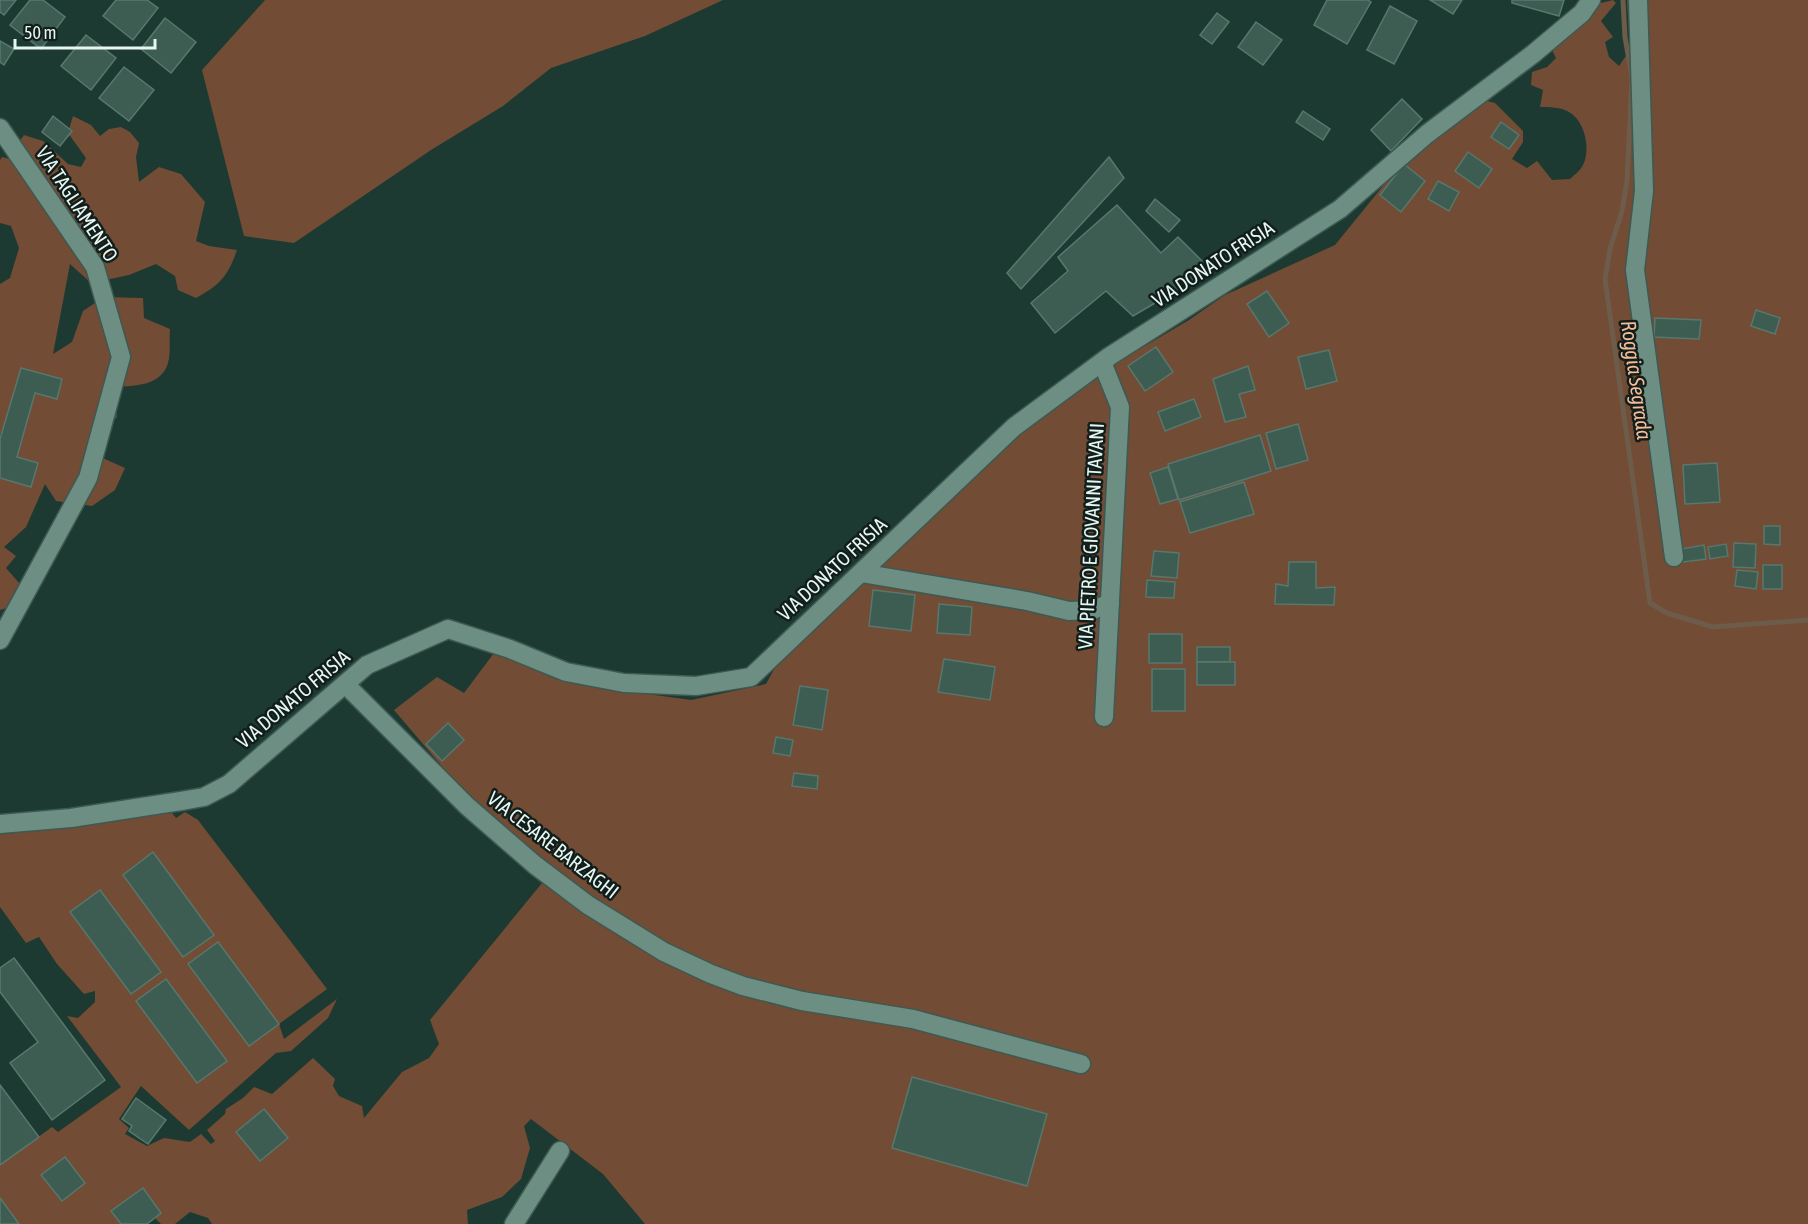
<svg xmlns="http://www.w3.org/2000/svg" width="1808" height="1224" font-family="'Asap Condensed',sans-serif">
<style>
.green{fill:#724c34}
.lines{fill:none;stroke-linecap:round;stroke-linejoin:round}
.stream{stroke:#6e5c4a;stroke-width:5}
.building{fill:#3d5c52;stroke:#58776d;stroke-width:1.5}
.street-casing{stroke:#3e5952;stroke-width:21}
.street{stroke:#6d8e83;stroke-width:18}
.labels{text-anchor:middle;stroke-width:5;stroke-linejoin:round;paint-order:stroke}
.street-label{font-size:20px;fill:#e6f7f2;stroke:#121e1b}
.water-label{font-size:21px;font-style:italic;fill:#f5bb99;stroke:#121e1b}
</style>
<rect width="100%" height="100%" fill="#1c3a32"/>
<g class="green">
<polygon points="265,0 723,0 645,36 551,68 503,106 431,150 294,243 244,236 202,70"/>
<path d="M1598,0L1601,3L1613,0L1616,3L1601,21L1613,37L1605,42L1609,57L1619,66L1630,50L1627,0H1808V1224H645L603,1174L531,1119L524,1126L530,1148L521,1179L502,1197L467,1210L468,1224H212L208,1218L190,1212L175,1224H161L155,1218L147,1224H0V1165L52,1127L58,1132L121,1087L67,1016L78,1018L95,1002V991L84,994L57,964L39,937L26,943L0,907V832L172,813L176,818L185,812L198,820L327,989L279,1024L284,1039L337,999L328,1018L291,1051L276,1053L189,1130L141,1086L119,1119L129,1128L125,1134L147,1146L164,1138L190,1142L201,1134L211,1144L215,1141L207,1130L225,1114L226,1109L243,1098L254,1087L272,1094L313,1058L335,1079L333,1086L339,1096L362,1106L364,1118L402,1072L429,1058L439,1044L430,1020L551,872L474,804L394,710L437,677L464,693L494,653L575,684L691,700L766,684L778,662L1065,393L1189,320L1225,295L1335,245L1404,160L1483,100L1495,103L1523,131V142L1512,159L1527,168L1537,161L1552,180L1570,179C1574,175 1581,170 1583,165C1591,149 1585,121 1569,112C1560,107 1550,107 1540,107L1543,90L1531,85L1532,72L1547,67L1556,58L1552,50L1593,14Z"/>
<path d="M73,116L91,125L100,136L109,129L121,127L130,132L139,143L136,157L139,182L159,167L181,174L205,202L196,241L209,246L237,250C228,276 220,285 196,298L178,290L175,276L156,264L129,275L91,283L70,264L53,354L72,342L83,311L104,297L143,298L144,318L170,329C169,339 171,353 168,363C161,387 132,386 112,387L117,417L101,431L108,442L96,455L125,468L115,490L92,506L56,501L45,484L26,527L4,547L16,556L6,568L20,584L13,606L0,610V478L31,486L38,463L17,457L35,393L62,379L21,368L3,435L0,434V284L10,278L19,248L11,226L0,223V160L2,157L13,160V150L24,135L43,141L68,164L81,167L86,158L68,133Z"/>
</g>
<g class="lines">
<polyline class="stream" points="1623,0 1625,37 1632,77 1627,181 1622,211 1610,249 1605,279 1650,603 1667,613 1713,627 1808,620"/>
</g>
<g class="building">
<polygon points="0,0 16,0 4,15 0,12"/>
<polygon points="30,0 43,0 65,17 41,49 10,25"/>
<polygon points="116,0 147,0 158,8 133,40 103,16"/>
<polygon points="1327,0 1368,0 1371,2 1347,44 1314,25"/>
<polygon points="1430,0 1462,0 1453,14"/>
<polygon points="1512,0 1564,0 1559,16 1512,3"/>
<polygon points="1390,6 1417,21 1394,64 1367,50"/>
<polygon points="1217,13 1229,22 1212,44 1200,35"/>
<polygon points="165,18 196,42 171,73 141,49"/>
<polygon points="1256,22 1282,40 1263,65 1238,47"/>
<polygon points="86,35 116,58 91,90 61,66"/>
<polygon points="0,41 14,49 4,65 0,62"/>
<polygon points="124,67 154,90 129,121 99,98"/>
<polygon points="1402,99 1422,119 1391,151 1371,130"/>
<polygon points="1303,111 1330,129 1323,140 1296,122"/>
<polygon points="53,116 72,131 60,146 42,132"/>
<polygon points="1501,122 1519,135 1509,149 1491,137"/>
<polygon points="1468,152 1492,169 1479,188 1455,171"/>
<polygon points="1109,157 1124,178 1021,289 1007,273"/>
<polygon points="1404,164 1425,181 1401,212 1380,195"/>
<polygon points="1438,181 1459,192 1449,211 1428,199"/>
<polygon points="1155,199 1180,220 1169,232 1146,211"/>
<polygon points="1117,205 1161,253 1178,237 1211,270 1133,316 1106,291 1055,333 1031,303 1068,271 1058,257"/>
<polygon points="1267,291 1289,323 1269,337 1247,304"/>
<polygon points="1756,310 1780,318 1775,334 1751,326"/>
<polygon points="1655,318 1701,320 1699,339 1654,337"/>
<polygon points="1156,347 1173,372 1145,391 1128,366"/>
<polygon points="1329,350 1337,381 1306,389 1298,357"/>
<polygon points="1248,366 1255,390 1239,394 1246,417 1225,422 1213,379"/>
<polygon points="21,368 62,379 57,399 35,393 17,457 38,463 31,487 0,478 0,439"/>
<polygon points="1194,399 1201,417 1165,431 1158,412"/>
<polygon points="1298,424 1308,460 1276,469 1266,433"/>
<polygon points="1260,435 1271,471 1179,500 1168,464"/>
<polygon points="1717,463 1720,502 1685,504 1683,465"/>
<polygon points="1168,467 1178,499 1160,504 1150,473"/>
<polygon points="1244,482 1254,514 1190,533 1180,502"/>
<polygon points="1764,526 1780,526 1780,545 1764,544"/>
<polygon points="1734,543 1756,544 1755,568 1733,567"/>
<polygon points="1726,544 1728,556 1710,559 1708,547"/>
<polygon points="1704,545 1706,559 1683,562 1681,549"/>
<polygon points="1154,551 1179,553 1177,578 1151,576"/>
<polygon points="1289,562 1316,562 1316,588 1335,587 1334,605 1275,604 1276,584 1288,586"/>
<rect x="1763" y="565" width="19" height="24"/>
<polygon points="1737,570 1758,572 1756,589 1735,586"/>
<polygon points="1147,580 1175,582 1174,598 1146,597"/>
<polygon points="873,590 915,595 911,631 869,626"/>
<polygon points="939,604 972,607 970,635 937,633"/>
<rect x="1149" y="634" width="33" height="29"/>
<rect x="1197" y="647" width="33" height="15"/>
<polygon points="944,659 995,667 990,700 938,692"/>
<rect x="1197" y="662" width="38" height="23"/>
<rect x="1152" y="669" width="33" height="42"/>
<polygon points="800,686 828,690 822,730 793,725"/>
<polygon points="448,723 464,740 442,761 426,744"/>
<polygon points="776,737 793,740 790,756 773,753"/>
<polygon points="794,773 818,776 817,789 792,786"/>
<polygon points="153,852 214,935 183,957 123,875"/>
<polygon points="100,890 161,972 131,994 70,912"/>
<polygon points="218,942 279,1024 249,1046 188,964"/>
<polygon points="14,958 105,1080 52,1120 10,1063 38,1042 0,992 0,968"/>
<polygon points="166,979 227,1061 197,1083 136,1001"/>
<polygon points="912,1077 1047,1114 1027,1186 892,1148"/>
<polygon points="0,1085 39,1137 0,1165"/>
<polygon points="136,1098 166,1120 148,1144 129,1131 132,1126 122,1119"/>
<polygon points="264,1109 288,1138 260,1161 236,1132"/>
<polygon points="65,1157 85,1183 62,1201 41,1175"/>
<polygon points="143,1188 161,1213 147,1224 121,1224 111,1211"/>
<polygon points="0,1198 19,1224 0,1224"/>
</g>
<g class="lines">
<g class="street-casing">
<g id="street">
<polyline points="1638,0 1644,191 1635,270 1674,557"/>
<polyline points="0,128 95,267 121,357 88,478 0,640"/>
<polyline points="1102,362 1120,407 1104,717"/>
<polyline points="861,573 1027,601 1069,611 1093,610 1110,603"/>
<polyline points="345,684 467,806 535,865 588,905 664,952 711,974 743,986 802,1001 913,1019 1081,1064"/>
<polyline points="0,824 71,818 181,801 204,797 229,784 367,665 448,629 510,649 566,672 624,683 696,686 751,677 1014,427 1110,356 1340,209 1427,134 1533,54 1582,13 1591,0"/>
<polyline points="514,1224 560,1151"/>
</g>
</g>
<use href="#street" class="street"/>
</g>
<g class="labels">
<g class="street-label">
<text transform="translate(77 204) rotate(57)" y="7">VIA TAGLIAMENTO</text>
<text transform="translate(1213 264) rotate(-33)" y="7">VIA DONATO FRISIA</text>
<text transform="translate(1091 536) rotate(-87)" y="7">VIA PIETRO E GIOVANNI TAVANI</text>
<text transform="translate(832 569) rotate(-43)" y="7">VIA DONATO FRISIA</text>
<text transform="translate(293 699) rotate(-40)" y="7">VIA DONATO FRISIA</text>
<text transform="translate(553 845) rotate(38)" y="7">VIA CESARE BARZAGHI</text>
</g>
<g class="water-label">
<text transform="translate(1636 380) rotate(82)" y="7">Roggia Segrada</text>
</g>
</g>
<path d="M15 39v9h140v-9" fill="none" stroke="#e6f7f2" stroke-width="3"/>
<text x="24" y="39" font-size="18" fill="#e6f7f2" stroke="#121e1b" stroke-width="4.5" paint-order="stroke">50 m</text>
</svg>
